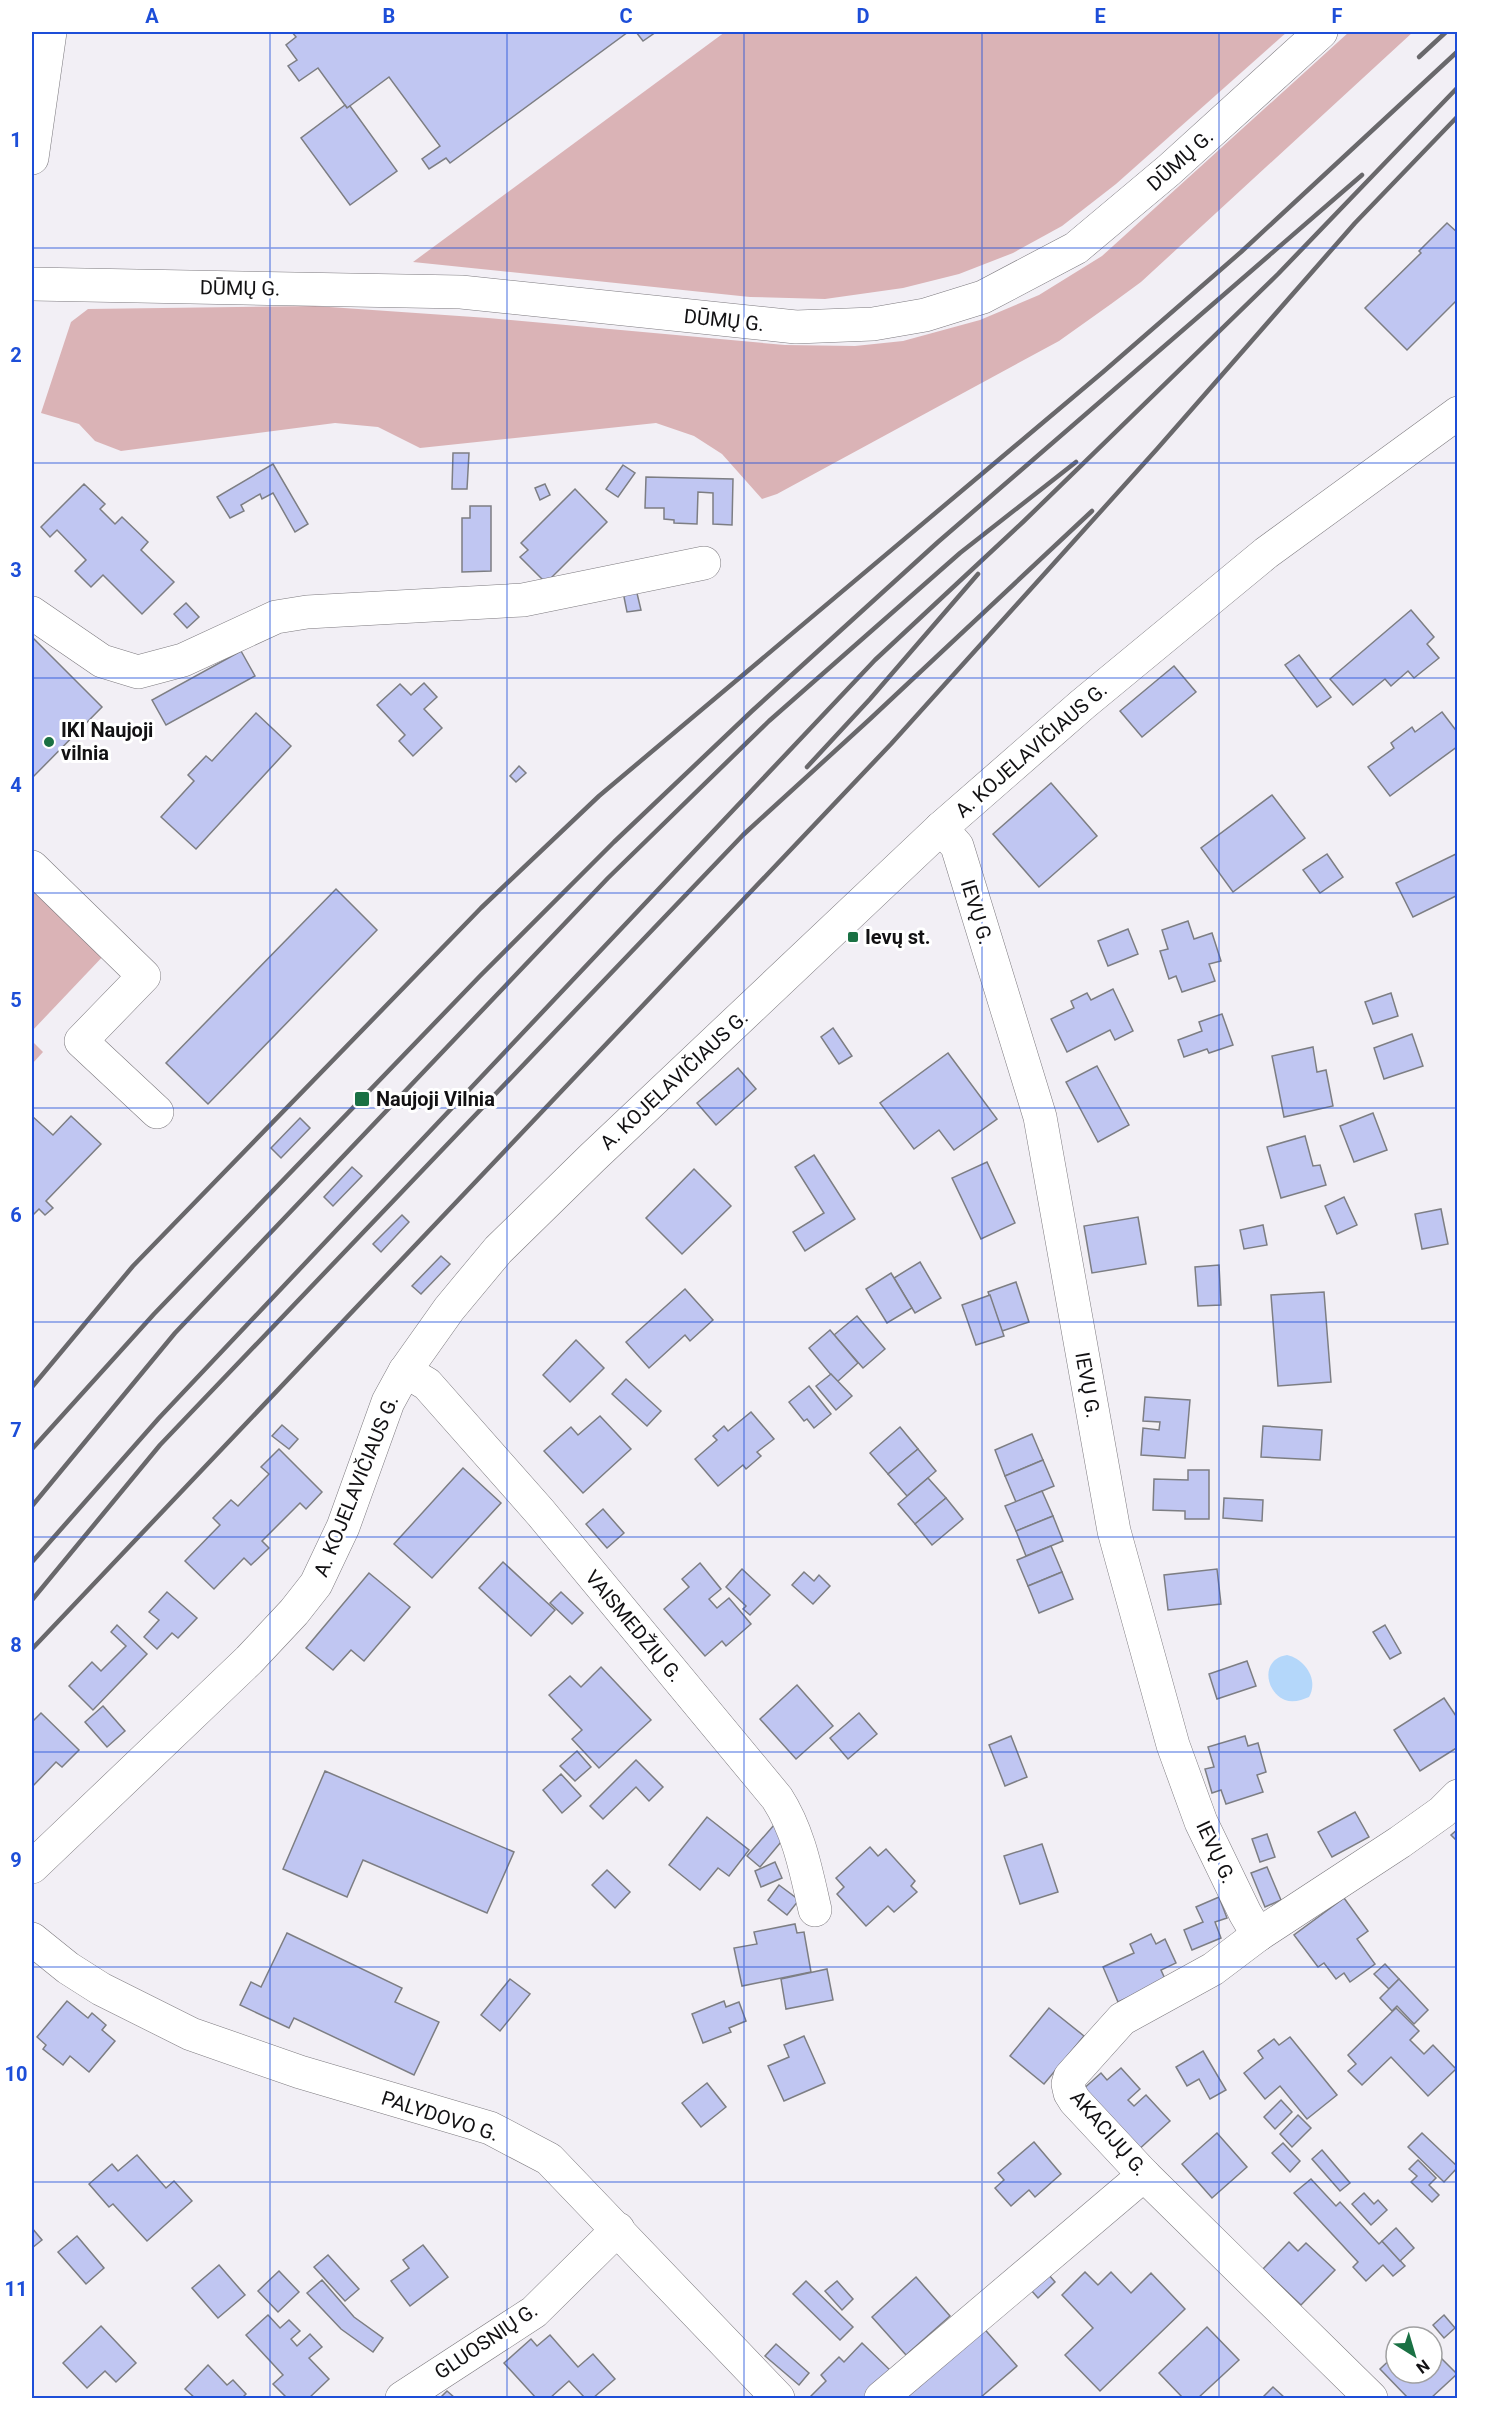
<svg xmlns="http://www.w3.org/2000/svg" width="1489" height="2430" font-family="Roboto,sans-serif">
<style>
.green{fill:#dab3b6}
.water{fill:#b4d7fa}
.building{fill:#c0c6f2;stroke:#7d7e83;stroke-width:1.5}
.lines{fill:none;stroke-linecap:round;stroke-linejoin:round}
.minor-casing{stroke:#7d7a7f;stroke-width:34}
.major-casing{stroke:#7d7a7f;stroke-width:34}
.minor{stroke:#fff;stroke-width:33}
.major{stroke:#fff;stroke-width:33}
.rail{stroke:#69686b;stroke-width:4.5}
.grid{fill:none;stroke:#1d4ed8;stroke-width:1.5;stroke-opacity:0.55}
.poi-dot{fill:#1a7144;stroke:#fff;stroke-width:2}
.labels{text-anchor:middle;stroke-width:6;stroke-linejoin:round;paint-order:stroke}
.street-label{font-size:20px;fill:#121113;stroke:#fff}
.poi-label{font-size:20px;font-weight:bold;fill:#121113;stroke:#fff;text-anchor:start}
.neatline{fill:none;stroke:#1d4ed8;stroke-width:2}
.grid-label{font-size:20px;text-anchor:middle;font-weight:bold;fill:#1d4ed8}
</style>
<rect width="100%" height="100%" fill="#f2eff5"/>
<g class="green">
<polygon points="725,32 1287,32 1116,184 1062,226 1013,253 959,274 903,288 825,299 750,297 413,262"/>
<polygon points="1349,32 1413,32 1141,282 1111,304 1059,341 777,494 762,499 722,454 694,436 656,423 420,448 378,427 335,423 121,451 95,441 79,424 41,413 71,322 88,309 315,306 488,318 785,345 855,346 903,341 980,320 1039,295 1102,256"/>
<polygon points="32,883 107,952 32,1031"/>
<polygon points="32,1041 43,1052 32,1064"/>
</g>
<path class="water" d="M1287,1655C1305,1659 1319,1680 1309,1697C1302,1700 1293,1703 1285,1700C1265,1692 1260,1659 1287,1655Z"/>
<g class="building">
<polygon points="292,32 628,32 450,163 446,158 429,169 422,159 440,146 389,77 347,108 318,68 299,81 288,66 297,60 286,45 296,37"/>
<polygon points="636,32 656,32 643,41"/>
<polygon points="345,105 347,108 350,106 397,171 350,205 301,138"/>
<polygon points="1447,223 1458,233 1458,299 1407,350 1365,308 1421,253 1419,251"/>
<polygon points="453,453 469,453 467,489 452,489"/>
<polygon points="273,464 308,524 295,532 273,493 262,499 260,494 241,505 244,511 230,518 217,497"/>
<polygon points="623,465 635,473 618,497 606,489"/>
<polygon points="646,477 733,479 732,525 713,524 713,493 698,492 697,524 674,523 674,520 664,519 664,508 645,508"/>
<polygon points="84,484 105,504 100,509 115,524 122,517 148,542 141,550 174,582 142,614 103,575 91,587 75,571 86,560 57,530 50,537 41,527"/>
<polygon points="545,484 550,495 540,500 535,488"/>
<polygon points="575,489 607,522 546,583 520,557 528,550 521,543"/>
<polygon points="470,506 491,506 491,571 462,572 462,518 470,518"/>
<polygon points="636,589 641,610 627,612 623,592"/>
<polygon points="186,603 199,617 187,628 174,614"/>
<polygon points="1411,610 1434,637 1427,644 1439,658 1414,678 1408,671 1391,686 1385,679 1353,705 1330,679"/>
<polygon points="32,637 102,707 32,778"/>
<polygon points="241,651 255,676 166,725 152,700"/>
<polygon points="1299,655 1331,697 1317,707 1285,665"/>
<polygon points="1174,666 1196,692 1142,737 1120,711"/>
<polygon points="424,683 437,697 424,709 442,728 413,756 399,741 405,735 377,705 400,684 411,695"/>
<polygon points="1442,712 1458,733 1458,746 1390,796 1368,767 1394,748 1391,743 1412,727 1415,732"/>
<polygon points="256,713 291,746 196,849 161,817 194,781 188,775 206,756 212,761"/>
<polygon points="519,766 526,773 516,782 510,776"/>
<polygon points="1051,783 1097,836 1039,887 993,834"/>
<polygon points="1272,795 1305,838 1233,892 1201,848"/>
<polygon points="1458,853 1458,895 1413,917 1396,883"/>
<polygon points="1327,854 1343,877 1320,893 1303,870"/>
<polygon points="336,889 377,930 208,1104 166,1063"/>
<polygon points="1188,921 1194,939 1212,933 1221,961 1209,964 1215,981 1182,992 1176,976 1169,979 1160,951 1168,949 1162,930"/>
<polygon points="1128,929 1138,954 1108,966 1098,941"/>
<polygon points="1113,989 1133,1031 1115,1040 1110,1030 1067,1052 1051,1019 1074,1008 1071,1001 1087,993 1091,1000"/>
<polygon points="1391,993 1398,1016 1373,1024 1365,1002"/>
<polygon points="1222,1014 1233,1045 1209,1053 1207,1049 1184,1057 1178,1040 1202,1031 1199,1022"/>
<polygon points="833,1028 852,1056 839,1064 821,1037"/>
<polygon points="1412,1034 1423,1066 1384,1079 1374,1048"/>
<polygon points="1313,1047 1317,1072 1326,1070 1333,1106 1284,1117 1272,1056"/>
<polygon points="948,1053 997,1119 954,1150 939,1130 914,1149 880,1103"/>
<polygon points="1097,1066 1129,1125 1098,1142 1066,1082"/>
<polygon points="738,1068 756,1089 716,1125 697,1103"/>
<polygon points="1373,1113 1387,1150 1354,1162 1340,1126"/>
<polygon points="32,1116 53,1135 71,1116 101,1144 46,1201 53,1208 45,1215 39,1209 33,1215 32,1214"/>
<polygon points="300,1118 310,1128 281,1158 271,1148"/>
<polygon points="1305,1136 1313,1166 1320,1165 1326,1185 1281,1198 1267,1147"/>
<polygon points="814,1155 855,1219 805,1251 793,1232 824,1213 795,1167"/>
<polygon points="987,1162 1015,1223 981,1239 952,1178"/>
<polygon points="352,1167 362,1176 333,1206 324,1197"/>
<polygon points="694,1169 731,1206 682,1254 646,1218"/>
<polygon points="1344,1197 1357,1225 1337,1234 1325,1206"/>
<polygon points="1441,1209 1448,1244 1422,1249 1415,1214"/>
<polygon points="402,1215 409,1222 381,1252 373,1244"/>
<polygon points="1138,1217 1146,1264 1092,1273 1084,1226"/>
<polygon points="1263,1225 1267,1245 1244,1249 1240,1230"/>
<polygon points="441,1256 450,1264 421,1294 412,1286"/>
<polygon points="920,1262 941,1298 915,1313 894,1278"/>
<polygon points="1219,1265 1221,1305 1198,1306 1195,1267"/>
<polygon points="891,1273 912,1308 887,1323 866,1289"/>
<polygon points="1016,1282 1029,1322 1002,1331 988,1292"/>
<polygon points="685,1289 713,1320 690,1341 685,1335 649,1368 626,1342"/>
<polygon points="1324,1292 1331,1382 1278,1386 1271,1295"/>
<polygon points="990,1295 1004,1336 976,1345 962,1305"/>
<polygon points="857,1316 885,1349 863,1368 834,1335"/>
<polygon points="830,1330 858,1363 837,1382 809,1348"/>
<polygon points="576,1340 604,1368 570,1402 543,1375"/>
<polygon points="831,1374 852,1396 836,1410 816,1386"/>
<polygon points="626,1379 661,1411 647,1426 612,1394"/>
<polygon points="809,1386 831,1414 814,1428 807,1419 804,1421 789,1402"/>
<polygon points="1145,1397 1190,1400 1185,1458 1141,1455 1143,1428 1159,1430 1160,1422 1143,1421"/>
<polygon points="751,1412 774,1439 757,1452 761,1456 746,1469 743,1465 718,1486 695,1459 717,1440 713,1436 724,1426 728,1431"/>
<polygon points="600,1416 631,1449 583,1493 544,1451 571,1427 578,1435"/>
<polygon points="282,1425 298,1439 289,1449 272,1436"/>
<polygon points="1263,1426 1322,1430 1320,1460 1261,1457"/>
<polygon points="900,1427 918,1449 888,1474 870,1453"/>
<polygon points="1032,1434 1043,1460 1005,1476 995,1450"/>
<polygon points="279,1449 322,1492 306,1509 300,1503 262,1541 269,1548 251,1565 244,1558 214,1589 185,1561 220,1525 213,1518 231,1500 238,1506 269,1474 261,1467"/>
<polygon points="918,1449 936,1471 907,1496 888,1474"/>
<polygon points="1043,1460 1054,1486 1016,1502 1005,1476"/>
<polygon points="463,1468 501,1503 432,1578 394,1544"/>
<polygon points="1188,1470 1209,1470 1209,1519 1185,1519 1185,1511 1153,1510 1154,1479 1188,1480"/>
<polygon points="928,1478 946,1498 915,1524 898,1504"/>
<polygon points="1042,1491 1053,1516 1016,1531 1005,1506"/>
<polygon points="946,1498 963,1519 932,1545 915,1524"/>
<polygon points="1224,1498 1263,1500 1262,1521 1223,1518"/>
<polygon points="603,1509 624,1533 607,1548 586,1524"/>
<polygon points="1053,1516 1063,1541 1026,1556 1016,1531"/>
<polygon points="1051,1546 1062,1572 1028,1586 1017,1560"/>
<polygon points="503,1562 555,1610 531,1636 479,1588"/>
<polygon points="700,1563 721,1589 709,1599 717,1608 729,1598 751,1624 726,1646 722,1641 705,1656 664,1609 689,1587 682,1579"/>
<polygon points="742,1569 770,1595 750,1615 743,1609 746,1606 726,1587"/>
<polygon points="1217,1569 1221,1604 1168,1610 1164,1575"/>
<polygon points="804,1572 814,1581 819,1575 830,1586 813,1604 792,1585"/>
<polygon points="1062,1572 1073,1599 1039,1613 1028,1586"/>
<polygon points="369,1573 410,1607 364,1661 351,1650 333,1670 306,1648"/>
<polygon points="167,1592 197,1618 178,1638 172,1633 157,1649 144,1637 159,1620 149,1612"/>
<polygon points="561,1592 583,1613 572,1624 550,1603"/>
<polygon points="117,1625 147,1654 93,1710 69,1686 92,1662 101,1671 126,1646 111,1632"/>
<polygon points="1385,1625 1401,1653 1390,1659 1373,1632"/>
<polygon points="1247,1661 1256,1686 1217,1699 1209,1674"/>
<polygon points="601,1667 651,1720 599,1768 572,1739 582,1730 549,1695 570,1676 581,1687"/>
<polygon points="797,1685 833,1726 796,1759 760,1719"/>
<polygon points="1444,1698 1458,1719 1458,1747 1420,1771 1394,1730"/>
<polygon points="103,1706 125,1731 107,1747 85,1722"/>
<polygon points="41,1713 79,1750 62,1767 56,1762 32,1787 32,1722"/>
<polygon points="859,1713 877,1734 848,1759 830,1738"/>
<polygon points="1011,1736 1027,1777 1005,1786 989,1745"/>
<polygon points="1245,1736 1248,1746 1258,1743 1266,1772 1257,1775 1263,1792 1226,1804 1221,1790 1212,1793 1205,1769 1214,1767 1208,1747"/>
<polygon points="577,1751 591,1767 575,1781 560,1766"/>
<polygon points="636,1760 663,1787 649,1801 636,1787 603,1819 590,1806"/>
<polygon points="325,1771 514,1852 487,1913 363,1860 347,1897 283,1869"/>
<polygon points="561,1774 581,1796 562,1813 543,1790"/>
<polygon points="1355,1812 1369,1837 1332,1857 1318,1832"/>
<polygon points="707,1817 749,1850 729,1876 718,1868 700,1890 669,1865"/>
<polygon points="774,1825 786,1836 760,1867 747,1856"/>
<polygon points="1458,1829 1458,1842 1451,1835"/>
<polygon points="1267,1834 1275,1857 1260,1862 1252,1839"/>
<polygon points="1042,1844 1058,1892 1020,1904 1004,1856"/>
<polygon points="870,1847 878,1856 886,1849 915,1881 911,1886 917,1892 894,1912 888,1906 866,1926 837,1894 844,1887 836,1878"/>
<polygon points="775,1862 782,1878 761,1887 755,1871"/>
<polygon points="1267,1867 1281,1900 1265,1907 1251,1873"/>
<polygon points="607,1870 630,1892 615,1908 592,1885"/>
<polygon points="779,1885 799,1900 787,1915 768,1900"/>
<polygon points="1219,1897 1227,1918 1215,1922 1221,1938 1192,1950 1184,1930 1203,1922 1196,1907"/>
<polygon points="1344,1898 1368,1931 1357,1939 1375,1964 1350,1982 1344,1973 1336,1979 1324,1963 1318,1967 1294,1935"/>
<polygon points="795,1924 797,1933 804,1932 811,1972 742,1986 734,1948 757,1944 754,1932"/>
<polygon points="287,1933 402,1988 395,2002 439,2022 414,2075 294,2018 289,2028 240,2005 251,1982 261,1987"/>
<polygon points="1151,1934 1156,1944 1165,1939 1176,1963 1161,1970 1166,1981 1118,2002 1103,1967 1134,1953 1130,1944"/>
<polygon points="1385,1964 1399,1979 1389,1989 1374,1974"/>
<polygon points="827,1969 833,2000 786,2009 781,1979"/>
<polygon points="510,1979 530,1994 500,2031 481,2015"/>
<polygon points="1399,1979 1428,2010 1414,2024 1397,2006 1392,2011 1380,1998"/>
<polygon points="67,2001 88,2018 92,2013 106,2025 102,2030 115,2041 89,2072 70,2056 63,2065 43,2049 46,2045 37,2037"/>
<polygon points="724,2001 726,2007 739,2002 746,2021 729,2028 731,2032 703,2043 692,2014"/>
<polygon points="1049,2008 1084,2036 1044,2084 1010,2056"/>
<polygon points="1396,2008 1419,2031 1410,2040 1424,2054 1433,2045 1456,2069 1428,2096 1391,2057 1362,2085 1348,2071 1356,2064 1348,2055"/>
<polygon points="804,2036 825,2083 784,2101 768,2066 789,2057 784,2045"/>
<polygon points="1290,2037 1337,2095 1307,2119 1280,2086 1265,2099 1244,2073 1263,2058 1258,2051 1274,2039 1279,2045"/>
<polygon points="1203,2051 1226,2090 1210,2099 1199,2079 1187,2086 1176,2067"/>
<polygon points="1121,2068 1140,2089 1128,2100 1134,2106 1146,2095 1170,2121 1136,2152 1080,2092 1101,2073 1107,2080"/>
<polygon points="707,2083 726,2107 701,2127 682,2103"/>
<polygon points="1281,2100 1292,2112 1275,2129 1264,2117"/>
<polygon points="1298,2115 1311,2128 1292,2147 1280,2134"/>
<polygon points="1217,2133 1247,2167 1212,2198 1182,2164"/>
<polygon points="1422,2133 1458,2167 1444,2182 1408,2147"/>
<polygon points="1034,2142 1061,2174 1035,2197 1029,2190 1011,2206 995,2188 1004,2180 998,2173"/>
<polygon points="1283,2143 1300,2161 1290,2172 1272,2153"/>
<polygon points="1322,2150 1350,2183 1340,2191 1312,2159"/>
<polygon points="137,2155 166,2188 174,2181 192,2201 147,2241 113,2204 109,2207 89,2184 112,2164 118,2171"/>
<polygon points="1418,2160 1436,2178 1429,2185 1439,2195 1432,2202 1411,2182 1417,2176 1409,2169"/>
<polygon points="1311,2179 1336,2206 1340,2202 1379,2244 1382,2241 1405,2266 1393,2276 1383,2265 1366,2281 1353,2267 1358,2262 1294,2193"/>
<polygon points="1364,2193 1374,2204 1378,2200 1387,2210 1371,2225 1352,2204"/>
<polygon points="32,2228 42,2240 32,2248"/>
<polygon points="1396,2228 1414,2248 1400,2261 1382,2241"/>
<polygon points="77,2236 104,2268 86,2284 58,2252"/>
<polygon points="1289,2242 1298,2251 1306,2243 1335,2270 1301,2305 1263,2269"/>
<polygon points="423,2245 448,2277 410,2306 391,2281 409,2268 403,2260"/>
<polygon points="328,2255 359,2289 345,2301 314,2267"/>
<polygon points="219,2265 245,2295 218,2318 192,2288"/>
<polygon points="279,2271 299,2292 278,2312 258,2291"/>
<polygon points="1085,2272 1098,2285 1111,2272 1131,2293 1151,2273 1185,2309 1100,2391 1065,2355 1093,2328 1062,2295"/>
<polygon points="1049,2275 1055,2282 1038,2298 1031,2290"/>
<polygon points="916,2277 950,2316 906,2355 872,2317"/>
<polygon points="322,2280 354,2317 383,2338 373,2352 341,2329 307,2293"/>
<polygon points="806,2281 853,2327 840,2340 793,2294"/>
<polygon points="837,2281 853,2299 842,2310 825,2291"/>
<polygon points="268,2315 280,2328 289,2320 300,2331 291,2339 297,2346 310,2334 322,2347 309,2358 329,2379 309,2398 287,2398 273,2384 283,2375 246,2335"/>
<polygon points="1444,2315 1455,2328 1444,2338 1433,2325"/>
<polygon points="980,2324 1017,2366 980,2398 897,2398"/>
<polygon points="101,2326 136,2363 116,2382 105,2371 87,2388 63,2363"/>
<polygon points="1207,2327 1239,2360 1198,2398 1183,2398 1159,2373"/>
<polygon points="550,2335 578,2367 593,2354 615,2379 593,2398 585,2398 569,2381 550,2398 536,2398 504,2363 531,2339 537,2346"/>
<polygon points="862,2343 890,2370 873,2398 813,2398 811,2396 826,2381 821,2375 839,2357 844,2362"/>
<polygon points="776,2344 809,2373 799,2385 765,2356"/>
<polygon points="1435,2352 1457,2374 1431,2398 1408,2398 1380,2369 1396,2354 1396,2373 1432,2373 1432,2355"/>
<polygon points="208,2365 227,2385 233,2380 246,2394 242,2398 195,2398 185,2389"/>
<polygon points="1273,2387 1285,2398 1262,2398"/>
<polygon points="447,2391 455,2398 440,2398"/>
</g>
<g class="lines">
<g class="minor-casing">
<g id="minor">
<polyline points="32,613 102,661 138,672 183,660 276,617 307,612 523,600 704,563"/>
<polyline points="941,828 957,846 1040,1117 1114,1531 1173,1745 1201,1822 1245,1913 1258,1935"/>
<polyline points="32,867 144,976 81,1041 157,1112"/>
<path d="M405,1371L427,1384L541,1513L777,1798C799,1832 806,1871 815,1910"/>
<polyline points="32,1867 249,1660 294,1612 316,1584 343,1527 388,1402 405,1371 449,1309 498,1250 592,1158 941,828 1083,704 1266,553 1458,413"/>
<polyline points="32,1939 68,1968 101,1989 191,2034 300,2072 490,2128 549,2159 778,2398"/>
<polyline points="402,2398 534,2312 618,2229"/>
<polyline points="881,2398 1144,2175"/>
<polyline points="1371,2398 1144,2175 1075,2101 1070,2093 1068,2084 1070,2077 1122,2019 1213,1969 1258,1935 1400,1842 1442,1812 1458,1796"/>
</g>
</g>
<g class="major-casing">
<g id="major">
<polyline points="32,158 50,32"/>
<polyline points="32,284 461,292 796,327 873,324 925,315 983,297 1076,248 1169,170 1321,32"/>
</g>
</g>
<use href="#minor" class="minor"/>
<use href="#major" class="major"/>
<g class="rail">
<polyline points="1419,57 1446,32"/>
<polyline points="807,767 870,699 978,574"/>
<polyline points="32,1387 133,1266 481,908 599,796 1103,372 1241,252 1458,51"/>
<polyline points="32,1449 154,1314 480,976 614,842 752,711 938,542 1362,175"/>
<polyline points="32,1506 175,1333 608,878 769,721 960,553 1076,462"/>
<polyline points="32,1562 159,1418 875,660 1023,522 1278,274 1458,87"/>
<polyline points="32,1600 160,1445 743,835 870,719 1092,511"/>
<polyline points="32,1649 891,744 1157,449 1355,223 1458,116"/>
</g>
</g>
<path class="grid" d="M270,32V2398M507,32V2398M744,32V2398M982,32V2398M1219,32V2398M32,248H1458M32,463H1458M32,678H1458M32,893H1458M32,1108H1458M32,1322H1458M32,1537H1458M32,1752H1458M32,1967H1458M32,2182H1458"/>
<g class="poi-dot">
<circle cx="49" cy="742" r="6"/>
<rect x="847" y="931" width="12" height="12" rx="3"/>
<rect x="354" y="1091" width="16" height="16" rx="3"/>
</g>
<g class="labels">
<g class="street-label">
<text transform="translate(1180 160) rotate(-42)" y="7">DŪMŲ G.</text>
<text transform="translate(240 288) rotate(1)" y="7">DŪMŲ G.</text>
<text transform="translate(724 320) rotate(6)" y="7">DŪMŲ G.</text>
<text transform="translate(1031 750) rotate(-41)" y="7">A. KOJELAVIČIAUS G.</text>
<text transform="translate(977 912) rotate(73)" y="7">IEVŲ G.</text>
<text transform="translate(674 1080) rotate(-43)" y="7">A. KOJELAVIČIAUS G.</text>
<text transform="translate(1088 1385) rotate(80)" y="7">IEVŲ G.</text>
<text transform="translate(356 1486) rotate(-68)" y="7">A. KOJELAVIČIAUS G.</text>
<text transform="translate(634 1626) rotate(50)" y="7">VAISMEDŽIŲ G.</text>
<text transform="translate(1216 1852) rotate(65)" y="7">IEVŲ G.</text>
<text transform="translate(440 2116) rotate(18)" y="7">PALYDOVO G.</text>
<text transform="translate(1109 2133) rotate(49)" y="7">AKACIJŲ G.</text>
<text transform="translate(486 2341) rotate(-34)" y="7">GLUOSNIŲ G.</text>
</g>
<g class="poi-label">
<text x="61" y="737">IKI Naujoji<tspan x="61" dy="23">vilnia</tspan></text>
<text x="865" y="944">Ievų st.</text>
<text x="376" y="1106">Naujoji Vilnia</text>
</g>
</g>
<rect width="1489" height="2430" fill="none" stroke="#ffffff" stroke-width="66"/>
<g transform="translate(1414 2355) rotate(143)"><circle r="28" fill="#ffffff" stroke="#a0a0a1" stroke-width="1.5"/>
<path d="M0-4.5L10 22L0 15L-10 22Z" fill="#1a7144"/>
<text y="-9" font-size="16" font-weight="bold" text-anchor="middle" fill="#121113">N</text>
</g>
<rect x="33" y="33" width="1423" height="2364" class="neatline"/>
<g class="grid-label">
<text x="152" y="23">A</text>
<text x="389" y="23">B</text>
<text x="626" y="23">C</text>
<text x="863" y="23">D</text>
<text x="1100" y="23">E</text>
<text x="1337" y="23">F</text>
<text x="16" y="147">1</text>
<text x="16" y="362">2</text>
<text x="16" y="577">3</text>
<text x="16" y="792">4</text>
<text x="16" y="1007">5</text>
<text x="16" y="1222">6</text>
<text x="16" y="1437">7</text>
<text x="16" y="1652">8</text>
<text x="16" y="1867">9</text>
<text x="16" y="2081">10</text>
<text x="16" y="2296">11</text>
</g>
</svg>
